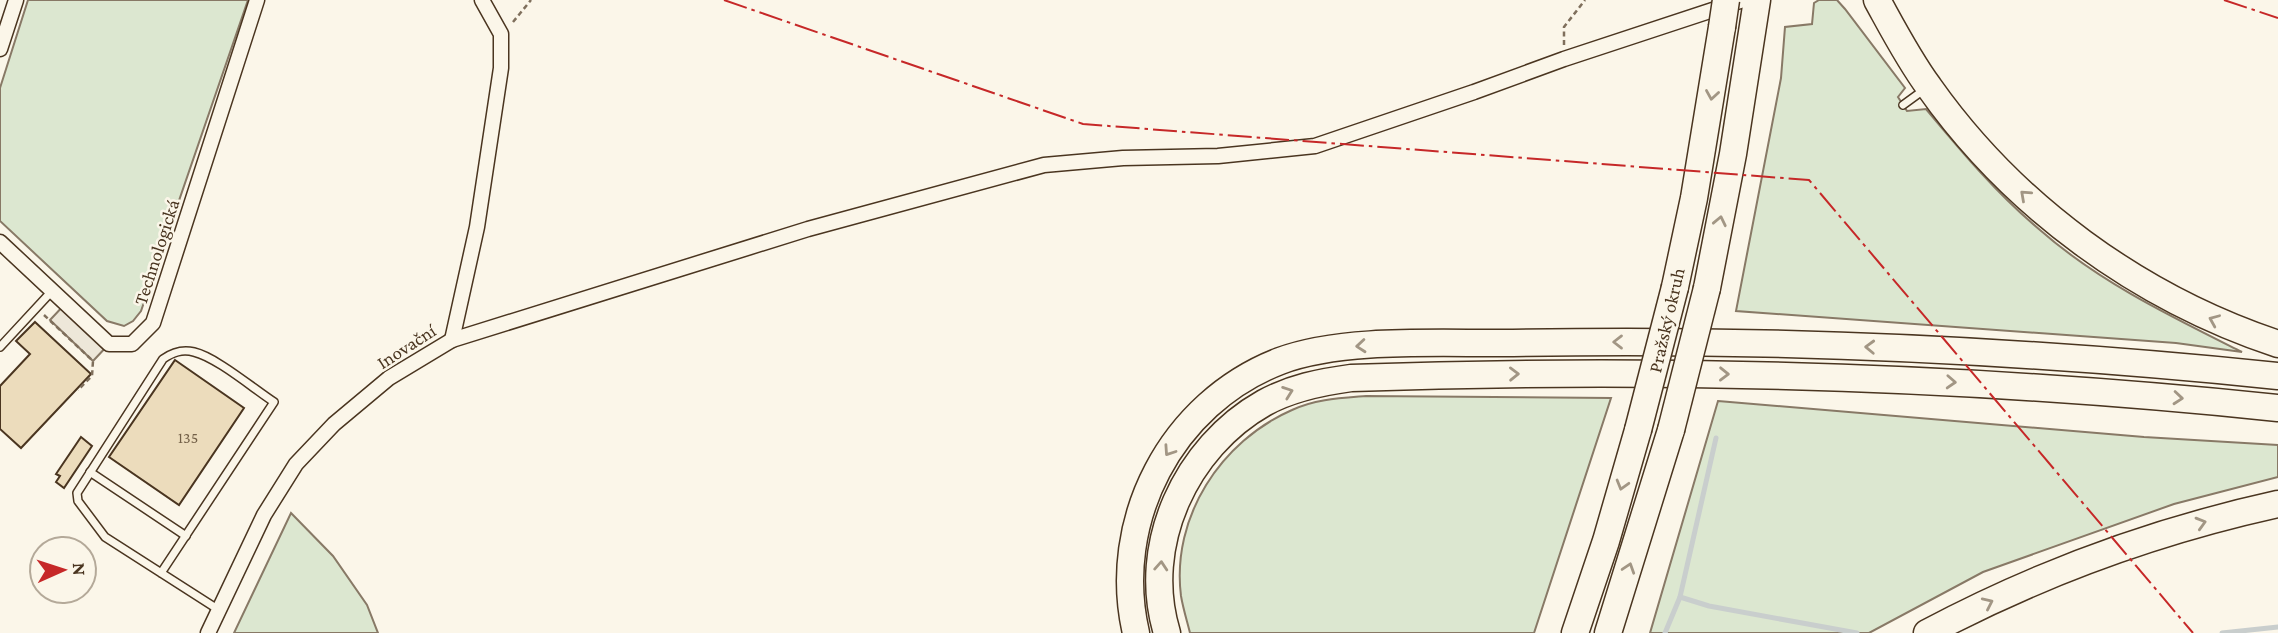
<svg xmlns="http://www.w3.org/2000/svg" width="2278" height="633" font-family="'Crimson Pro',serif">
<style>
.green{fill:#dce7d0;stroke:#887966;stroke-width:2}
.parking{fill:#ede7d9;stroke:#887966;stroke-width:2}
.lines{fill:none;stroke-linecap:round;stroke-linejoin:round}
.stream{stroke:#c9cecd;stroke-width:5}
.building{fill:#ecdcbc;stroke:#4a3520;stroke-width:2}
.service-casing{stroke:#4a3520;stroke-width:10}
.minor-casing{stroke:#4a3520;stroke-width:17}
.motorway-casing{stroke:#4a3520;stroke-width:29}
.path{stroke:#7f6f5c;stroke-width:2.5;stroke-dasharray:5 3.5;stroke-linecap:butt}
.service{stroke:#fbf6e9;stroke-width:7}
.minor{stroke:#fbf6e9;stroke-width:14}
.motorway{stroke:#fbf6e9;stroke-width:26}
.motorway-bridge-casing{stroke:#4a3520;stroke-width:29;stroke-linecap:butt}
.motorway-bridge{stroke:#fbf6e9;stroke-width:26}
.power{stroke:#c62828;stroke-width:2;stroke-dasharray:24 5 3.5 5;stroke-linecap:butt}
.oneway{stroke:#a29684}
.labels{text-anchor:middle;stroke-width:5;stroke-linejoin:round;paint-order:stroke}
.number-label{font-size:16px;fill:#725f47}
.street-label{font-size:19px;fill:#4a3520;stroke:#fbf6e9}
</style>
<rect width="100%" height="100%" fill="#fbf6e9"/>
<g class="green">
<polygon points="28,0 248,0 141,311 133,321 124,326 107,321 0,221 0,88"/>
<path d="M1819,0H1837L1845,9L1905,88L1898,97L1907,111L1926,109C1961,151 1997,194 2040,230C2099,282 2172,317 2242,352L2176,343L1736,311L1781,78L1785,27L1812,24L1814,3Z"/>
<path d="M1366,396L1611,398L1534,633H1190C1187,621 1183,608 1181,596C1171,517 1221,441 1292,410C1315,399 1341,398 1366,396Z"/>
<polygon points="1718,401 2144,437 2278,445 2278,477 2174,504 1983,572 1869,633 1650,633"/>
<polygon points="291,513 333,556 367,605 378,633 234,633"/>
</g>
<polygon class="parking" points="66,303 109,344 93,361 50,320"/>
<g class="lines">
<g class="stream">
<polyline points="1680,597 1709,606 1857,633"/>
<polyline points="1665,633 1680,597 1716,438"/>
<polyline points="2222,633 2278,627"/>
</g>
</g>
<g class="building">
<polygon points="35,322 91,374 21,448 0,429 0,386 30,354 16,341"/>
<polygon points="175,360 244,408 179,505 109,457"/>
<polygon points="81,437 92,446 64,488 56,482 60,476 56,474"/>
</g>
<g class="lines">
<g class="service-casing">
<g id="service">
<polyline points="1903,105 1925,89"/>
<polyline points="0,347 52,291"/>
<polyline points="90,472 186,536"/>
<path d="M161,573L274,402C254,389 216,357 194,352C182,349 173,352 163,359L77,493L78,501L105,537L219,610"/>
</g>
</g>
<g class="minor-casing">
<g id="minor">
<polyline points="0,49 16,0"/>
<polyline points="0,242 109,344 132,344 153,323 257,0"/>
<polyline points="452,340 477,227 501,68 501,34 482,0"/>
<polyline points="208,633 264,515 296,464 334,424 389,378 452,340 808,229 1044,165 1123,158 1218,156 1315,146 1474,92 1564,59 1743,0"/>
</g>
</g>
<g class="motorway-casing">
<g id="motorway">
<path d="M1877,0C1893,29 1909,60 1929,87C2013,206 2139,298 2278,344"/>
<polyline points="1675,287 1694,198 1722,27"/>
<polyline points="1707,288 1733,154 1757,0"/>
<path d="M1136,633C1110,521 1171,403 1280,361C1344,337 1444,344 1513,343C1769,338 2024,350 2278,376"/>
<path d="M1167,633C1140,545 1186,447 1264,403C1291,388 1321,382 1351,378C1661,367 1970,376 2278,408"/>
<polyline points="1575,633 1606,541 1638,430"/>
<polyline points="1608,633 1671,430"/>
<path d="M1927,633C2038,574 2155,531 2278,504"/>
</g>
</g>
<g class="path">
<polyline points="513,22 531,0"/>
<polyline points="1564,45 1564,27 1585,0"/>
<polyline points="44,315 93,361 92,376 78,390"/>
</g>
<use href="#service" class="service"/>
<use href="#minor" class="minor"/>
<use href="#motorway" class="motorway"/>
<g class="motorway-bridge-casing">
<g id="motorway-bridge">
<polyline points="1722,27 1726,0"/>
<polyline points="1638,430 1675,287"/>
<polyline points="1671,430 1707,288"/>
</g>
</g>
<use href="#motorway-bridge" class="motorway-bridge"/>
<g class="power">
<polyline points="724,0 1083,124 1809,180 2193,633"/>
<polyline points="2224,0 2278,18"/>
</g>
</g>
<defs><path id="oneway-chevron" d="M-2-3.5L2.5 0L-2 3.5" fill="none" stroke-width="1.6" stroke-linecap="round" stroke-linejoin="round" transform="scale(1.75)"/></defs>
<g class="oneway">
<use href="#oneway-chevron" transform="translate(1712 95) rotate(99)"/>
<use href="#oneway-chevron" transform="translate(2025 195) rotate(-138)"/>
<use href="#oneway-chevron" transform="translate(1720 221) rotate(-78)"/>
<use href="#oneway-chevron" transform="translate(2214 320) rotate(-157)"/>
<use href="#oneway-chevron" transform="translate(1618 342) rotate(-180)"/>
<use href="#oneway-chevron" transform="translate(1361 346) rotate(175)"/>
<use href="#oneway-chevron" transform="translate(1870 347) rotate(-178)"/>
<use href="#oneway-chevron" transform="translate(1514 374) rotate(-1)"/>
<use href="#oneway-chevron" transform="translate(1724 374) rotate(1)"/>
<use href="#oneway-chevron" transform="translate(1951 382) rotate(3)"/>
<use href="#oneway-chevron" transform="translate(1288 392) rotate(-20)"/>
<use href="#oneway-chevron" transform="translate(2178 398) rotate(5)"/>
<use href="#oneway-chevron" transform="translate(1169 451) rotate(124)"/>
<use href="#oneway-chevron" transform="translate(1622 485) rotate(106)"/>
<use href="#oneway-chevron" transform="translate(2201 523) rotate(-16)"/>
<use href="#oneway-chevron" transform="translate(1161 566) rotate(-86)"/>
<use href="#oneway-chevron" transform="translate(1629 568) rotate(-72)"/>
<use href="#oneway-chevron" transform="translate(1988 603) rotate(-25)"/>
</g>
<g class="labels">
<g class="number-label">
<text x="188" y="443">135</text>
</g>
<g class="street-label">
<text transform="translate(156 252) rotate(-72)" y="7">Technologická</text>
<text transform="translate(1666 320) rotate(-77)" y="7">Pražský okruh</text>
<text transform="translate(406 346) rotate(-33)" y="7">Inovační</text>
</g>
</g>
<g transform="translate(63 570) rotate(87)"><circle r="33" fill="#fbf6e9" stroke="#b4a999" stroke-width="2"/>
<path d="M0-5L12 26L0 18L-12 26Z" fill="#c62828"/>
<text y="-10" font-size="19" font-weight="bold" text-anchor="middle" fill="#4a3520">N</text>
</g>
</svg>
